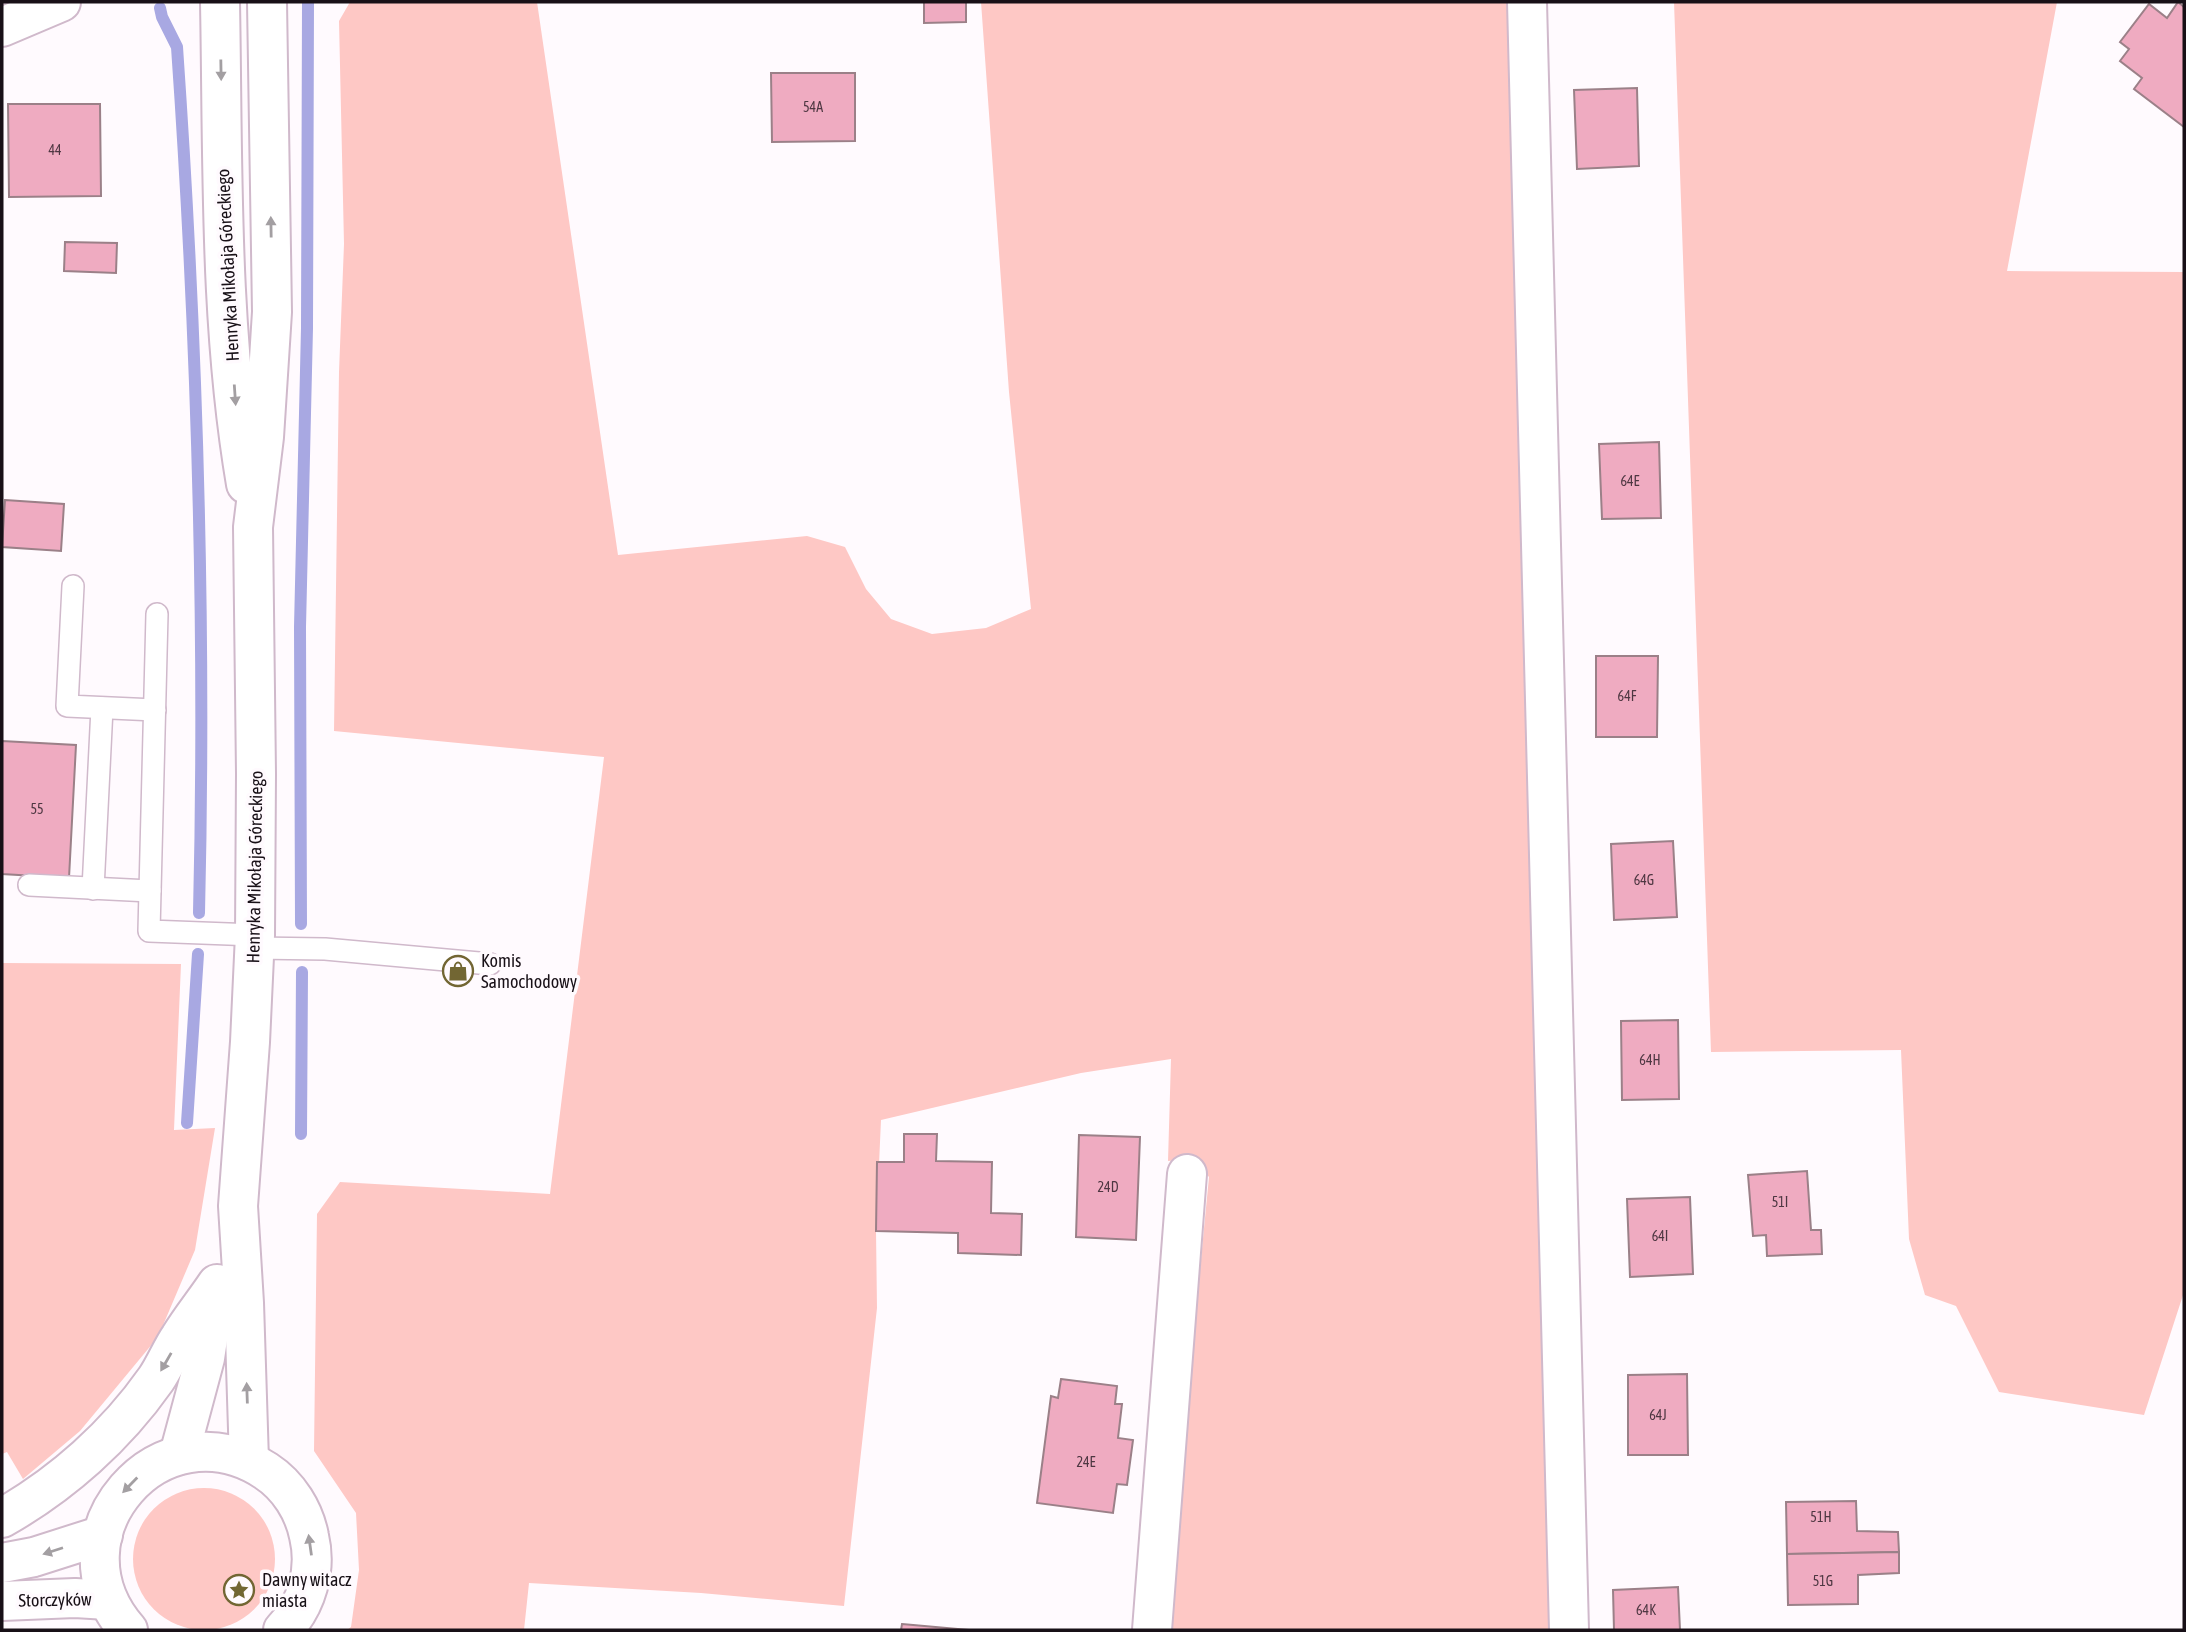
<svg xmlns="http://www.w3.org/2000/svg" width="2186" height="1632" font-family="'Asap Condensed',sans-serif">
<style>
.green{fill:#fec8c5}
.lines{fill:none;stroke-linecap:round;stroke-linejoin:round}
.stream{stroke:#a8a8e2;stroke-width:12}
.building{fill:#efabc1;stroke:#9b8088;stroke-width:2}
.lane-casing{stroke:#d0b9cb;stroke-width:24}
.street-casing{stroke:#d0b9cb;stroke-width:42}
.secondary-casing{stroke:#d0b9cb;stroke-width:42}
.lane{stroke:#fff;stroke-width:21}
.street{stroke:#fff;stroke-width:38}
.secondary{stroke:#fff;stroke-width:38}
.oneway{fill:#a39fa2}
.labels{text-anchor:middle;stroke-width:7;stroke-linejoin:round;paint-order:stroke}
.number-label{font-size:14px;fill:#4e3742}
.street-label{font-size:18px;fill:#181017;stroke:#fffafe}
.poi-label{font-size:18px;fill:#181017;stroke:#fffafe;text-anchor:start}
</style>
<rect width="100%" height="100%" fill="#fffafe"/>
<g class="green">
<polygon points="350,2 537,2 618,555 807,536 845,547 866,589 891,619 932,634 986,628 1031,609 1009,392 981,2 1510,2 1561,1630 1165,1630 1209,1177 1193,1159 1168,1161 1171,1059 1081,1073 881,1120 876,1231 877,1308 844,1606 701,1593 529,1583 524,1630 347,1630 351,1627 359,1570 356,1513 314,1451 317,1214 340,1182 550,1194 604,757 334,731 339,372 344,244 339,21"/>
<polygon points="1674,2 2057,2 2007,271 2184,272 2184,1292 2144,1415 1999,1392 1956,1306 1925,1295 1909,1239 1901,1050 1711,1052"/>
<polygon points="2,963 181,964 174,1130 215,1128 195,1250 158,1337 80,1431 23,1479 7,1452 2,1454"/>
<circle cx="204" cy="1559" r="71"/>
</g>
<g class="lines">
<g class="stream">
<path d="M160,8L162,17L177,47C197,335 206,624 199,913"/>
<polyline points="301,924 300,627 307,328 308,2"/>
<polyline points="187,1123 198,954"/>
<polyline points="301,1134 302,972"/>
</g>
</g>
<g class="building">
<polygon points="924,2 966,2 966,22 924,23"/>
<polygon points="2178,2 2184,7 2184,127 2134,89 2142,78 2120,61 2129,49 2120,42 2149,4 2167,18"/>
<polygon points="771,73 855,73 855,141 772,142"/>
<polygon points="1637,88 1639,166 1577,169 1574,90"/>
<polygon points="8,104 100,104 101,196 9,197"/>
<polygon points="65,242 117,243 116,273 64,271"/>
<polygon points="1659,442 1661,518 1602,519 1599,444"/>
<polygon points="5,500 64,504 61,551 2,547"/>
<polygon points="1596,656 1658,656 1657,737 1596,737"/>
<polygon points="2,741 76,745 69,878 2,874"/>
<polygon points="1673,841 1677,917 1614,920 1611,844"/>
<polygon points="1678,1020 1679,1099 1622,1100 1621,1021"/>
<polygon points="904,1134 937,1134 936,1161 992,1162 991,1213 1022,1214 1021,1255 958,1253 958,1233 876,1231 877,1162 904,1162"/>
<polygon points="1079,1135 1140,1137 1136,1240 1076,1237"/>
<polygon points="1807,1171 1811,1230 1821,1230 1822,1254 1767,1256 1766,1235 1753,1236 1748,1175"/>
<polygon points="1690,1197 1693,1274 1630,1277 1627,1199"/>
<polygon points="1687,1374 1688,1455 1628,1455 1628,1375"/>
<polygon points="1061,1379 1117,1386 1115,1404 1122,1404 1118,1438 1133,1440 1127,1485 1117,1484 1113,1513 1037,1503 1051,1396 1058,1398"/>
<polygon points="1856,1501 1857,1531 1898,1532 1899,1552 1787,1554 1786,1502"/>
<polygon points="1899,1552 1899,1573 1858,1575 1858,1604 1788,1605 1787,1554"/>
<polygon points="1678,1587 1680,1630 1614,1630 1613,1590"/>
<polygon points="902,1624 969,1630 901,1630"/>
</g>
<g class="lines">
<g class="lane-casing">
<g id="lane">
<polyline points="73,586 67,706 155,710"/>
<polyline points="157,614 149,931 255,935"/>
<polyline points="29,885 150,891"/>
<polyline points="93,889 102,708"/>
<polyline points="254,948 325,949 490,964"/>
</g>
</g>
<g class="street-casing">
<g id="street">
<polyline points="1527,2 1569,1630"/>
<polyline points="2,27 61,2"/>
<polyline points="1152,1630 1187,1174"/>
</g>
</g>
<g class="secondary-casing">
<g id="secondary">
<path d="M220,2C223,162 219,325 246,484"/>
<polyline points="179,1455 205,1358 215,1293"/>
<polyline points="249,1461 244,1303 238,1206 250,1042 255,935 256,774 253,527 264,437 272,312 267,2"/>
<path d="M2,1518C62,1484 116,1436 156,1379C165,1366 171,1350 180,1337C191,1319 205,1302 217,1284"/>
<polyline points="2,1563 34,1557 103,1535"/>
<polyline points="2,1601 75,1598 108,1600"/>
<path d="M128,1630C45,1535 161,1402 266,1471C289,1486 304,1511 309,1536C317,1570 307,1605 283,1630"/>
</g>
</g>
<use href="#lane" class="lane"/>
<use href="#street" class="street"/>
<use href="#secondary" class="secondary"/>
</g>
<defs><path id="oneway-solid" d="M-6-.8H1V-3.2L6.5 0L1 3.2V.8H-6Z" transform="scale(1.75)"/></defs>
<g class="oneway">
<use href="#oneway-solid" transform="translate(221 70) rotate(89)"/>
<use href="#oneway-solid" transform="translate(271 227) rotate(-91)"/>
<use href="#oneway-solid" transform="translate(235 395) rotate(86)"/>
<use href="#oneway-solid" transform="translate(166 1362) rotate(120)"/>
<use href="#oneway-solid" transform="translate(247 1393) rotate(-92)"/>
<use href="#oneway-solid" transform="translate(130 1485) rotate(134)"/>
<use href="#oneway-solid" transform="translate(310 1545) rotate(-98)"/>
<use href="#oneway-solid" transform="translate(53 1551) rotate(162)"/>
</g>
<defs>
<g id="shop-ring" transform="scale(1.575)"><circle r="9.5" fill="#fffafe" stroke="#726633" stroke-width="1.5"/><path d="M-5-2.5h2.3a2.7 3.5 0 0 1 5.4 0H5L5.5 6h-11ZM-1.5-2.5h3a1.5 2.3 0 0 0-3 0Z" fill="#726633"/></g>
<g id="sight-ring" transform="scale(1.575)"><circle r="9.5" fill="#fffafe" stroke="#726633" stroke-width="1.5"/><path d="M0-6L1.8-2.2L6-1.7L2.9 1.2L3.7 5.4L0 3.3L-3.7 5.4L-2.9 1.2L-6-1.7L-1.8-2.2Z" fill="#726633"/></g>
</defs>
<g fill-rule="evenodd">
<use href="#shop-ring" x="458" y="971"/>
<use href="#sight-ring" x="239" y="1590"/>
</g>
<g class="labels">
<g class="number-label">
<text x="813" y="112">54A</text>
<text x="55" y="155">44</text>
<text x="1630" y="486">64E</text>
<text x="1627" y="701">64F</text>
<text x="37" y="814">55</text>
<text x="1644" y="885">64G</text>
<text x="1650" y="1065">64H</text>
<text x="1108" y="1192">24D</text>
<text x="1780" y="1207">51I</text>
<text x="1660" y="1241">64I</text>
<text x="1658" y="1420">64J</text>
<text x="1086" y="1467">24E</text>
<text x="1821" y="1522">51H</text>
<text x="1823" y="1586">51G</text>
<text x="1646" y="1615">64K</text>
</g>
<g class="street-label">
<text transform="translate(228 265) rotate(-93)" y="6">Henryka Mikołaja Góreckiego</text>
<text transform="translate(255 867) rotate(-89)" y="6">Henryka Mikołaja Góreckiego</text>
<text transform="translate(55 1600) rotate(-1)" y="6">Storczyków</text>
</g>
<g class="poi-label">
<text x="481" y="967">Komis<tspan x="481" dy="21">Samochodowy</tspan></text>
<text x="262" y="1586">Dawny witacz<tspan x="262" dy="21">miasta</tspan></text>
</g>
</g>
<rect width="2186" height="1632" fill="none" stroke="#181017" stroke-width="7"/>
</svg>
